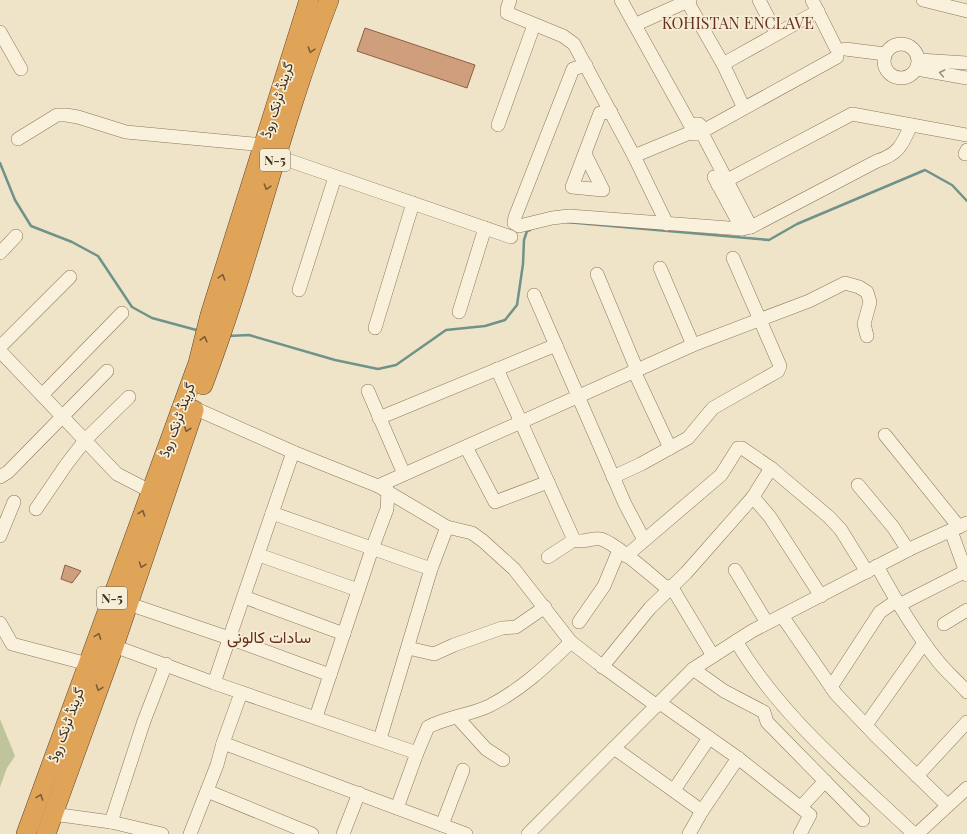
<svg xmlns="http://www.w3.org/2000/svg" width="967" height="834" font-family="'Playfair Display',Vazirmatn,serif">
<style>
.cemetery{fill:#bfc49a}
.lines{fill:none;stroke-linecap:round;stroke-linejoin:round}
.stream{stroke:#6f938a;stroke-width:2.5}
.building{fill:#cf9f7d;stroke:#8d5f41}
.minor-casing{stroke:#8d765c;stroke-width:14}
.highway-casing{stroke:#5b4430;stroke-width:20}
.minor{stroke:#faf1dc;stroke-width:13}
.highway{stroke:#e0a458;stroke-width:19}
.oneway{stroke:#7e5d36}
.oneway2{stroke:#9c907e}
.labels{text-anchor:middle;stroke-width:3.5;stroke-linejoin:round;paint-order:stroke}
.shield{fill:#f7eed8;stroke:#756857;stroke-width:1}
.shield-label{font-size:13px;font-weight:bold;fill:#3d2e20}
.street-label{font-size:14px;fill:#3d2e20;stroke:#f7eed8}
.quarter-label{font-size:16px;fill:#6b2e1e;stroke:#f7eed8}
</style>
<rect width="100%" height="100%" fill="#f0e4c8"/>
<polygon class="cemetery" points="0,719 15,756 7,768 0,787"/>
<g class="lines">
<g class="stream">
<polyline points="0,163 15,200 31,226 72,242 98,256 132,307 152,318 200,331"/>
<polyline points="566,222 769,240 797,224 925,170 952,185 967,201"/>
<polyline points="228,336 249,335 335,360 378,369 396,365 446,330 485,326 505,320 517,305 523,264 524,240 527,231 530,230"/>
</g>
</g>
<g class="building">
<polygon points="365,28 475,65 467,88 357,51"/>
<polygon points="65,565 81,571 72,583 61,579"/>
</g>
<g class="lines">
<g class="minor-casing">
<g id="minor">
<polyline points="510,0 507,9 507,13 563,36 574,44 634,156 667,224"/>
<polyline points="621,0 692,128"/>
<polyline points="759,0 776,33"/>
<polyline points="812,0 836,48"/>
<polyline points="923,0 967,11"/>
<polyline points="687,1 723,64 742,104"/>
<polyline points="641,22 690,0"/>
<polyline points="0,32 21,69"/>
<circle cx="901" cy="61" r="17"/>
<polyline points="845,49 885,54"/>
<polyline points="919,60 967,63"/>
<polyline points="723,64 818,11"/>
<path d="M586,65L573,69L515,217L514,223L519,226L552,218L569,216L742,229L751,227L877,161C899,154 902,145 911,125"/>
<polyline points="917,69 967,78"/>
<polyline points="498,125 534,25"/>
<polyline points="703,131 702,127 699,124 695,124 692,128 694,134 700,134 703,131 837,57"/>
<polyline points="702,133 751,227"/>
<polyline points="18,139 57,115 66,115 78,117 126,132 263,145"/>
<polyline points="585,154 603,190 572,187 600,113 611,112"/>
<polyline points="965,154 967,150"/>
<polyline points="276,156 511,237"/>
<polyline points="634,156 692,132"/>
<polyline points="714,177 742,229"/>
<polyline points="718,185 852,114 967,135"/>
<polyline points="0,253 16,236"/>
<polyline points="660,268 693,345"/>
<polyline points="597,274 637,370"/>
<polyline points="299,290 335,177"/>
<polyline points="534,295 625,504 644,540"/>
<polyline points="459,312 485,228"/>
<polyline points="375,328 413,203"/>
<polyline points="0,347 70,277"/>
<polyline points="0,351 117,474 150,491"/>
<path d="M497,369L574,540C583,544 592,537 601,539C617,544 654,578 668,589"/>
<polyline points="634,371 670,448"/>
<polyline points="368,391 404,474"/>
<polyline points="42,395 122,313"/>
<polyline points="194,408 293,452 378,486 693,345 809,301 845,283 859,287 867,292 870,302 864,324 867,336"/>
<polyline points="379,418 556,345"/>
<polyline points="885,435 959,527"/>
<polyline points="466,447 495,502 548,482"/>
<path d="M293,452L214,683L417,753L428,727C447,717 470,715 489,706C521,690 546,666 571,642"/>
<polyline points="0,477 8,472 107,371"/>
<polyline points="613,477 641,464 688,438 713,408 778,371 780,366 777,359 733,258"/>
<polyline points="858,485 893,527 908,550"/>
<polyline points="378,486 447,527 472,533 483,541 514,569 571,642 598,663 657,706"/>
<polyline points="753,497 770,517 821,596"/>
<polyline points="36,509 66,465 86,439 129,397"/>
<polyline points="272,513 431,569"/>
<polyline points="951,531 967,575"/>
<polyline points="0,536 14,502"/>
<polyline points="259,555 358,590"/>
<polyline points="626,556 721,475 738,448 742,448 771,468 829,517 841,530 867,572"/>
<polyline points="548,557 574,540"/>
<path d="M877,566C895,599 914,631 937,660C946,672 958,681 967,692"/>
<polyline points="735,570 767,623"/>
<polyline points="671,586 713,656"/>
<polyline points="244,597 344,634"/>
<polyline points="129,604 229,638 330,675"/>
<polyline points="899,605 966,571"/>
<polyline points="782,616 836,694 876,736 947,805"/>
<polyline points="579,622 604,586 619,550"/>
<polyline points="0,623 12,644 88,664"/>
<polyline points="944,624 967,610"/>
<path d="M736,641C781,717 851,774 914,834"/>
<polyline points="114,646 214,683"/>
<polyline points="408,648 434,654 454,645 502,628 516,627 545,607"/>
<polyline points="602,667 650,608 686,573 753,497 771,468"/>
<polyline points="693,669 724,691 764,712 767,722 863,820"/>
<polyline points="831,687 880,612 896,601"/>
<polyline points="241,693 223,743 466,834"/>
<polyline points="660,703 738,758 810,815 800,834"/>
<polyline points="316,717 372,549 387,509 388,491"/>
<polyline points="457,717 486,749 503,760"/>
<polyline points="866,725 924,643"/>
<polyline points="380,739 431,569 447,527"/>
<polyline points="614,748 702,811"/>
<polyline points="917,776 967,722"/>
<polyline points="674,790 709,738"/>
<polyline points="207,791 312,834"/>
<polyline points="801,807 825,781"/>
<polyline points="397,808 417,753"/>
<polyline points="53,814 111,822 162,834"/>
<polyline points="111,822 144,721 166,664"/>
<polyline points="442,825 463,770"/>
<polyline points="190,834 217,765 223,743"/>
<polyline points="343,834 359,793"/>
<polyline points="528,834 693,669 752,631 914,547 967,523"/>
<polyline points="689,834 702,811 738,758"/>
<polyline points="917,834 967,788"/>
</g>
</g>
<g class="highway-casing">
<g id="highway">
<path d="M203,385C251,258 280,126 329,0"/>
<polyline points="26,834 198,363 210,315 309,0"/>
<polyline points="46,834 114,646 194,410"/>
</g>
</g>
<use href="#minor" class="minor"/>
<use href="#highway" class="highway"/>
</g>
<defs><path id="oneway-chevron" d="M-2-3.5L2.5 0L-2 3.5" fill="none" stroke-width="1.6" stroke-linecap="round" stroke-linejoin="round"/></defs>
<g class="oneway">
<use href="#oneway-chevron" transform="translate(311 50) rotate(108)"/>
<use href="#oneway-chevron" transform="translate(267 187) rotate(107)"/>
<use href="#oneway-chevron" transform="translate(222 277) rotate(-73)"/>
<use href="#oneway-chevron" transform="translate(204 339) rotate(-76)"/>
<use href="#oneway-chevron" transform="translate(187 429) rotate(109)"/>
<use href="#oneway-chevron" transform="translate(142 513) rotate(-70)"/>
<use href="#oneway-chevron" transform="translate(142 565) rotate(109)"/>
<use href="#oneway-chevron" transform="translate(98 636) rotate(-70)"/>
<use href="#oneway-chevron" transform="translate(99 688) rotate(110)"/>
<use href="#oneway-chevron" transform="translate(40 797) rotate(-70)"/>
</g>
<use class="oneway2" href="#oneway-chevron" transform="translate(942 73) rotate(-169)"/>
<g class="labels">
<g class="shield">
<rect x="260" y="149" width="30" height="22" rx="3"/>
<rect x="97" y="587" width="30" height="22" rx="3"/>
</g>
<g class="shield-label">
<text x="275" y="165">N-5</text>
<text x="112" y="603">N-5</text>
</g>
<g class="street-label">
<text transform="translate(277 100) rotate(-73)" y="5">گرینڈ ٹرنک روڈ</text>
<text transform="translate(177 420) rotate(-70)" y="5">گرینڈ ٹرنک روڈ</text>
<text transform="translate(66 725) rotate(-70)" y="5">گرینڈ ٹرنک روڈ</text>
</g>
<g class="quarter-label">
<text x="738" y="29">KOHISTAN ENCLAVE</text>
<text x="269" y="643">سادات کالونی</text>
</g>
</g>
</svg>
